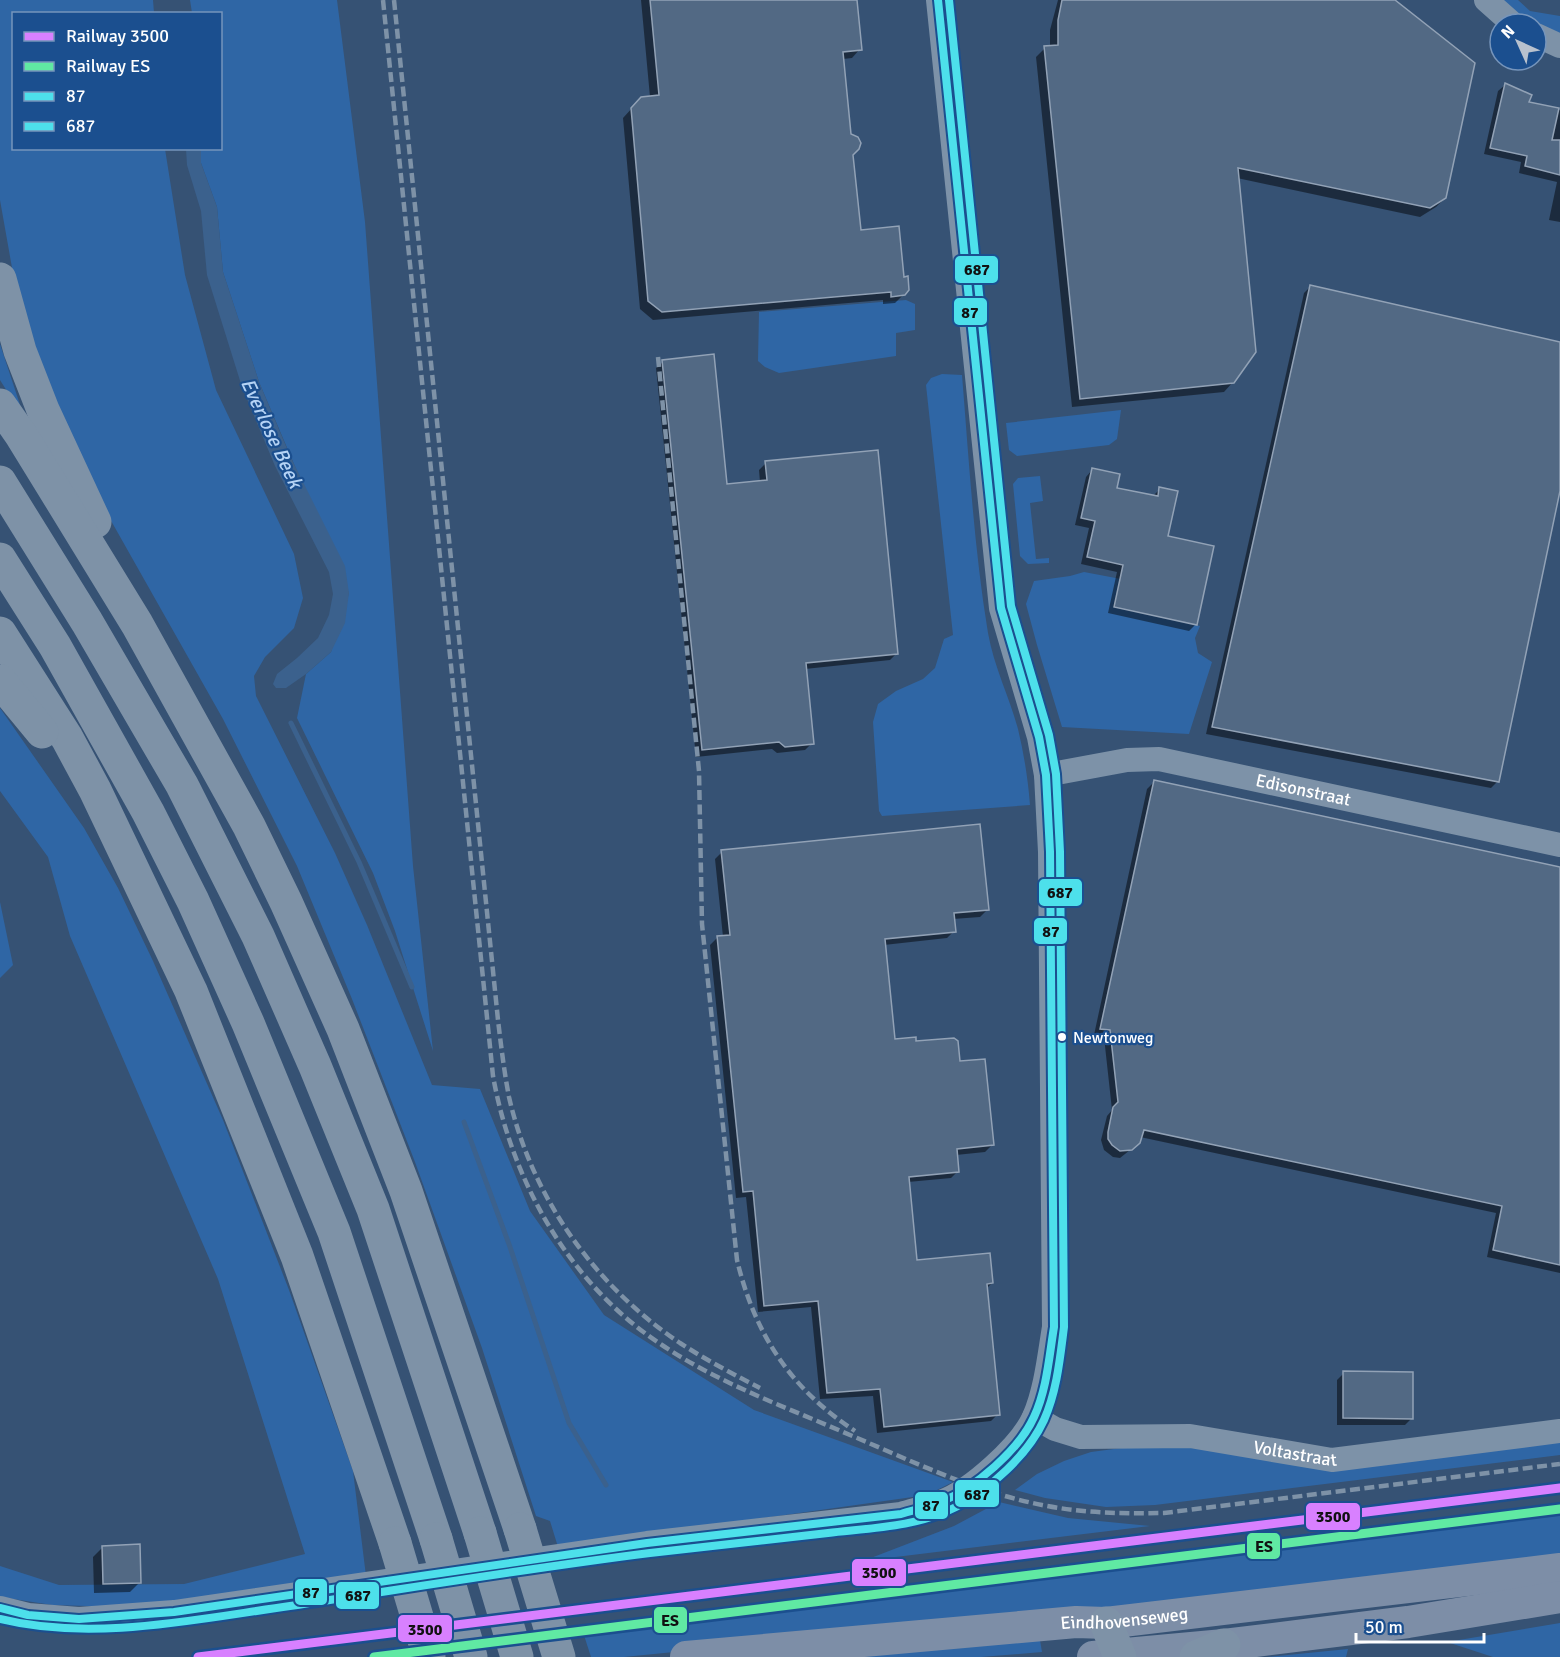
<svg xmlns="http://www.w3.org/2000/svg" width="1560" height="1657" font-family="Signika,sans-serif">
<style>
.green{fill:#2f66a5}
.water{fill:#3b618d}
.shadow{fill:#0007}
.lines{fill:none;stroke-linecap:round;stroke-linejoin:round}
.stream{stroke:#3b618d;stroke-width:5}
.building{fill:#526984;stroke:#92a2b6;stroke-width:1.5}
.minor{stroke:#7d92a8;stroke-width:24}
.major{stroke:#7d8ea7;stroke-width:32}
.highway{stroke:#7e92a7;stroke-width:33}
.rail{stroke:#7e92a7;stroke-width:4.5;stroke-dasharray:10 4.5;stroke-linecap:butt}
.highway-bridge{stroke:#7e92a7;stroke-width:33}
.bus-1-casing{stroke:#1b4f8f;stroke-width:12}
.bus-2-casing{stroke:#1b4f8f;stroke-width:12}
.bus-1{stroke:#4de0eb;stroke-width:8}
.bus-2{stroke:#4de0eb;stroke-width:8}
.rail-1-casing{stroke:#1b4f8f;stroke-width:14}
.rail-2-casing{stroke:#1b4f8f;stroke-width:14}
.rail-1{stroke:#d880ff;stroke-width:9}
.rail-2{stroke:#60e9a3;stroke-width:9}
.bus-dot{fill:#fff;stroke:#1b4f8f;stroke-width:2}
.labels{text-anchor:middle;stroke-width:4.5;stroke-linejoin:round;paint-order:stroke}
.bus-label{font-size:16px;fill:#fff;stroke:#1b4f8f;text-anchor:start}
.street-label{font-size:18px;fill:#fff;stroke:#1b4f8f}
.water-label{font-size:20px;font-style:italic;fill:#b5d3f5;stroke:#1b4f8f}
.line-badge{stroke:#1b4f8f;stroke-width:2}
.pale-badge-label{font-size:16px;text-anchor:middle;font-weight:bold;fill:#111}
</style>
<rect width="100%" height="100%" fill="#365274"/>
<g class="green">
<polygon points="0,0 153,0 154,13 14,14 14,148 165,149 185,275 216,390 294,554 303,598 294,628 265,657 254,676 256,696 335,853 367,925 432,1085 480,1089 530,1211 604,1315 754,1410 953,1482 927,1495 558,1547 550,1521 536,1516 482,1348 415,1162 352,999 297,866 223,719 101,503 55,415 14,279 0,200"/>
<polygon points="190,0 337,0 365,222 413,866 433,1051 395,931 373,873 297,718 306,674 331,652 349,593 259,382 223,272 217,207 201,163 201,149 220,148 220,14 192,13"/>
<polygon points="1501,0 1518,0 1530,11 1560,16 1560,38 1536,24 1530,24"/>
<polygon points="906,300 915,304 915,330 896,333 896,356 779,373 765,367 758,361 759,312"/>
<polygon points="0,344 25,420 0,380"/>
<path d="M942,374L962,375C969,461 974,548 988,633C994,667 1009,696 1018,729C1024,754 1028,779 1030,805L882,816L879,811L873,722L878,704L896,691L923,679L935,668L944,639L953,635L926,385L931,378Z"/>
<polygon points="1121,410 1117,439 1109,445 1017,456 1009,450 1006,423"/>
<polygon points="1040,476 1043,501 1030,503 1036,559 1049,558 1049,563 1028,564 1020,556 1013,484 1018,478"/>
<polygon points="1084,572 1121,579 1113,606 1200,626 1195,638 1198,653 1212,662 1189,734 1062,727 1037,645 1026,604 1034,581 1070,576"/>
<polygon points="0,708 84,828 118,888 153,961 223,1120 289,1290 353,1471 366,1576 122,1607 52,1605 0,1597 0,1566 59,1585 184,1584 305,1554 218,1279 70,936 48,857 0,791"/>
<polygon points="0,902 13,965 0,978"/>
<polygon points="1560,1438 1560,1455 1155,1505 1106,1507 1045,1498 1015,1490 1037,1474 1064,1461 1091,1452 1129,1447 1165,1446 1254,1453"/>
<polygon points="999,1502 1068,1518 1150,1526 863,1561 954,1526"/>
<polygon points="1560,1513 1560,1556 1279,1592 624,1657 591,1657 582,1629"/>
<polygon points="1560,1623 1560,1657 1493,1657 1447,1642"/>
<polygon points="1039,1634 1042,1652 981,1657 761,1657"/>
<polygon points="1348,1649 1346,1657 1267,1657"/>
</g>
<polygon class="water" points="186,149 201,149 201,163 217,207 223,272 259,382 291,458 345,566 349,593 345,623 331,652 306,674 286,688 276,688 273,684 277,674 297,658 318,638 329,615 333,594 329,572 275,466 242,387 207,275 201,211 187,165"/>
<g class="shadow">
<polygon points="641,0 856,0 860,49 852,58 843,59 859,232 902,278 904,294 895,303 883,304 883,300 653,320 640,309 623,118 633,107 650,97"/>
<polygon points="1058,0 1393,0 1445,198 1436,207 1420,217 1237,178 1233,382 1224,392 1072,407 1036,57 1045,48 1050,47 1050,30"/>
<polygon points="1505,85 1527,103 1560,110 1560,222 1549,220 1557,182 1519,173 1521,162 1484,154 1498,91"/>
<polygon points="1311,286 1560,344 1560,484 1498,781 1491,788 1206,734 1304,293"/>
<polygon points="663,362 726,485 760,482 759,470 766,463 897,653 890,660 805,669 812,743 805,750 777,753 772,749 696,757 656,368"/>
<polygon points="1092,470 1115,489 1152,497 1160,489 1166,538 1196,624 1189,631 1108,613 1117,572 1081,564 1089,528 1075,525 1086,477"/>
<polygon points="1154,782 1560,869 1560,1273 1487,1257 1496,1213 1140,1137 1135,1146 1120,1158 1113,1157 1104,1150 1101,1140 1107,1116 1112,1110 1104,1037 1094,1035 1147,789"/>
<polygon points="722,852 987,910 980,917 953,919 954,931 947,938 884,945 894,1041 915,1043 959,1063 992,1145 985,1152 956,1155 958,1171 951,1178 908,1182 916,1262 992,1283 986,1289 998,1414 991,1421 877,1433 873,1396 820,1399 811,1307 758,1312 746,1197 736,1198 710,945 717,938 723,937 715,859"/>
<polygon points="1344,1373 1412,1418 1405,1425 1337,1425 1337,1380"/>
<polygon points="103,1547 140,1582 130,1592 94,1593 93,1557"/>
</g>
<g class="lines">
<g class="stream">
<polyline points="291,723 359,862 412,987"/>
<polyline points="464,1122 510,1247 569,1423 606,1485"/>
</g>
</g>
<g class="building">
<polygon points="650,0 857,0 862,50 843,52 851,134 858,137 861,143 859,149 853,155 861,230 899,226 904,277 908,276 909,290 905,295 891,297 891,292 662,312 648,301 631,108 641,97 659,95"/>
<polygon points="1062,0 1395,0 1475,63 1446,198 1430,208 1238,168 1256,352 1234,383 1080,399 1044,46 1058,45 1058,20"/>
<polygon points="1505,83 1532,95 1529,102 1559,108 1552,140 1560,140 1560,175 1525,166 1527,156 1490,148"/>
<polygon points="1310,285 1560,342 1560,491 1499,782 1212,727"/>
<polygon points="714,354 727,484 767,480 765,461 878,450 898,654 806,663 814,744 785,747 779,742 702,750 662,360"/>
<polygon points="1092,468 1120,474 1117,488 1158,496 1159,487 1178,491 1168,536 1214,546 1197,625 1114,607 1123,565 1087,557 1095,521 1081,518"/>
<polygon points="1154,780 1560,867 1560,1265 1493,1250 1502,1206 1144,1130 1140,1143 1132,1150 1120,1151 1112,1145 1108,1139 1108,1132 1113,1107 1118,1102 1110,1030 1100,1029"/>
<polygon points="980,824 989,910 954,913 956,932 885,939 895,1039 916,1037 916,1041 954,1038 958,1041 960,1061 985,1059 994,1145 957,1149 959,1172 909,1177 917,1260 990,1253 993,1283 987,1284 1000,1415 884,1427 880,1389 827,1393 818,1301 764,1306 753,1191 743,1192 717,936 730,935 721,850"/>
<polygon points="1343,1371 1413,1372 1413,1419 1343,1418"/>
<polygon points="140,1544 141,1583 103,1584 102,1546"/>
</g>
<g class="lines">
<g class="minor">
<polyline points="1486,0 1513,24"/>
<polyline points="1536,35 1560,46"/>
<path id="s1" d="M1046,775L1127,760L1159,759L1560,845"/>
<path id="s2" d="M1034,1417L1055,1429L1081,1437L1190,1436L1332,1460L1560,1431"/>
<path d="M0,1608L28,1615L79,1619L174,1612L647,1543L901,1514C914,1510 928,1507 941,1502C971,1491 1021,1446 1034,1417C1046,1389 1049,1357 1054,1327L1050,852L1046,775L1039,737L1001,608L938,0"/>
</g>
<g class="major">
<path id="s3" d="M686,1657L1076,1622L1106,1623L1560,1569"/>
<polyline points="1093,1657 1224,1645 1408,1622 1560,1597"/>
</g>
<g class="highway">
<polyline points="0,279 20,351 43,410 95,522"/>
<polyline points="0,405 21,435 137,624 249,826 286,902 343,1029 406,1191 520,1529"/>
<polyline points="0,482 87,622 182,785 258,936 315,1066 373,1209 480,1533"/>
<polyline points="0,559 55,646 148,812 193,901 248,1023 334,1232 436,1539"/>
<polyline points="0,633 67,738 95,790 191,991 297,1256 395,1543"/>
<polyline points="0,681 42,732"/>
<polyline points="1106,1623 1120,1657"/>
<polyline points="1196,1657 1224,1645"/>
</g>
<g class="rail">
<path d="M383,0L493,1076C512,1182 570,1285 662,1345C720,1384 786,1407 850,1435C912,1461 975,1492 1042,1505C1082,1513 1122,1514 1164,1513L1560,1464"/>
<path d="M394,0L498,1020C501,1045 504,1071 509,1097C532,1198 595,1286 680,1343C706,1360 733,1374 760,1388"/>
<path d="M658,357L699,771L702,924L737,1260C755,1335 791,1389 855,1431"/>
</g>
<g class="highway-bridge">
<polyline points="520,1529 559,1657"/>
<polyline points="480,1533 517,1657"/>
<polyline points="436,1539 471,1657"/>
<polyline points="395,1543 429,1657"/>
</g>
<g class="bus-1-casing">
<path id="bus-1" d="M0,1608L28,1615L79,1619L174,1612L647,1543L901,1514C914,1510 928,1507 941,1502C975,1488 1019,1450 1034,1417C1047,1389 1049,1357 1054,1327L1050,852L1046,775L1039,737L1001,608L938,0"/>
</g>
<g class="bus-2-casing">
<path id="bus-2" d="M0,1619C92,1642 197,1619 290,1606C410,1588 530,1568 650,1553C709,1546 769,1540 828,1533C871,1528 917,1527 956,1507C990,1489 1028,1455 1044,1420C1057,1391 1060,1358 1064,1327L1060,852L1056,774L1049,735L1011,606L949,0"/>
</g>
<use href="#bus-1" class="bus-1"/>
<use href="#bus-2" class="bus-2"/>
<g class="rail-1-casing">
<polyline id="rail-1" points="198,1657 1560,1488"/>
</g>
<g class="rail-2-casing">
<polyline id="rail-2" points="374,1657 1560,1509"/>
</g>
<use href="#rail-1" class="rail-1"/>
<use href="#rail-2" class="rail-2"/>
</g>
<circle class="bus-dot" cx="1062" cy="1037" r="5"/>
<g class="labels">
<g class="bus-label">
<text x="1073" y="1043">Newtonweg</text>
</g>
<g class="street-label">
<text dy="6" stroke="none"><textPath href="#s1" startOffset="262">Edisonstraat</textPath></text>
<text dy="6" stroke="none"><textPath href="#s2" startOffset="267">Voltastraat</textPath></text>
<text dy="6" stroke="none"><textPath href="#s3" startOffset="440">Eindhovenseweg</textPath></text>
</g>
<g class="water-label">
<text transform="translate(272 433) rotate(65)" y="7">Everlose Beek</text>
</g>
</g>
<g class="line-badge">
<rect x="954" y="255" width="45" height="29" rx="6" fill="#4de0eb"/>
<rect x="953" y="297" width="35" height="29" rx="6" fill="#4de0eb"/>
<rect x="1038" y="878" width="45" height="29" rx="6" fill="#4de0eb"/>
<rect x="1033" y="917" width="35" height="28" rx="6" fill="#4de0eb"/>
<rect x="954" y="1479" width="46" height="29" rx="6" fill="#4de0eb"/>
<rect x="914" y="1491" width="35" height="29" rx="6" fill="#4de0eb"/>
<rect x="1305" y="1502" width="56" height="29" rx="6" fill="#d880ff"/>
<rect x="1246" y="1532" width="35" height="28" rx="6" fill="#60e9a3"/>
<rect x="851" y="1558" width="56" height="29" rx="6" fill="#d880ff"/>
<rect x="294" y="1578" width="34" height="28" rx="6" fill="#4de0eb"/>
<rect x="335" y="1581" width="45" height="29" rx="6" fill="#4de0eb"/>
<rect x="653" y="1606" width="35" height="28" rx="6" fill="#60e9a3"/>
<rect x="397" y="1614" width="56" height="29" rx="6" fill="#d880ff"/>
</g>
<g class="pale-badge-label">
<text x="977" y="275">687</text>
<text x="970" y="318">87</text>
<text x="1060" y="898">687</text>
<text x="1051" y="937">87</text>
<text x="977" y="1500">687</text>
<text x="931" y="1511">87</text>
<text x="1333" y="1522">3500</text>
<text x="1264" y="1552">ES</text>
<text x="879" y="1578">3500</text>
<text x="311" y="1598">87</text>
<text x="358" y="1601">687</text>
<text x="670" y="1626">ES</text>
<text x="425" y="1635">3500</text>
</g>
<rect x="12" y="12" width="210" height="138" fill="#1b4f8f" stroke="#7695bc" stroke-width="1.5"/>
<rect x="24" y="32" width="30" height="9" fill="#d880ff" stroke="#7695bc" stroke-width="1.5"/>
<text x="66" y="42" font-size="18" fill="#ffffff">Railway 3500</text>
<rect x="24" y="62" width="30" height="9" fill="#60e9a3" stroke="#7695bc" stroke-width="1.5"/>
<text x="66" y="72" font-size="18" fill="#ffffff">Railway ES</text>
<rect x="24" y="92" width="30" height="9" fill="#4de0eb" stroke="#7695bc" stroke-width="1.5"/>
<text x="66" y="102" font-size="18" fill="#ffffff">87</text>
<rect x="24" y="122" width="30" height="9" fill="#4de0eb" stroke="#7695bc" stroke-width="1.5"/>
<text x="66" y="132" font-size="18" fill="#ffffff">687</text>
<g transform="translate(1518 42) rotate(315)"><circle r="28" fill="#1b4f8f" stroke="#7695bc" stroke-width="1.5"/>
<path d="M0-4.5L10 22L0 15L-10 22Z" fill="#b9c2ce"/>
<text y="-9" font-size="16" font-weight="bold" text-anchor="middle" fill="#ffffff">N</text>
</g>
<path d="M1356 1633v9h128v-9" fill="none" stroke="#ffffff" stroke-width="3"/>
<text x="1365" y="1633" font-size="18" fill="#ffffff" stroke="#1b4f8f" stroke-width="4.5" paint-order="stroke">50 m</text>
</svg>
